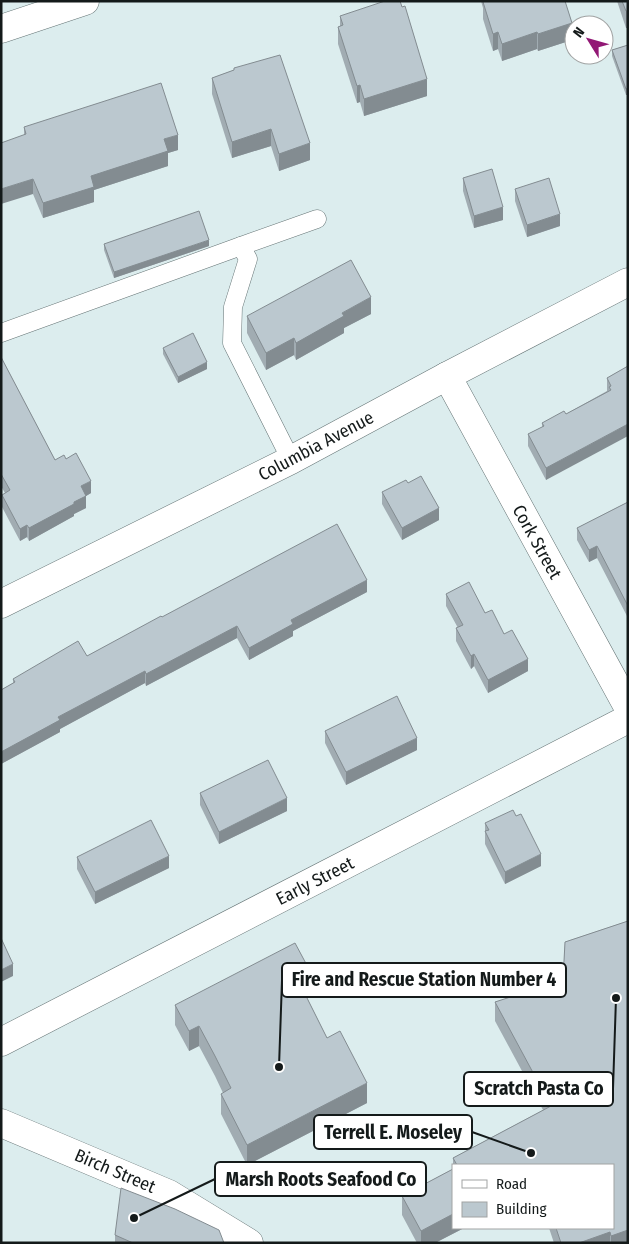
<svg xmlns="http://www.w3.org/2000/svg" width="629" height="1244" font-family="'Fira Sans Condensed',sans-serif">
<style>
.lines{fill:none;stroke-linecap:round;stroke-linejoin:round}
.lane-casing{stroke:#657475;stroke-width:19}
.street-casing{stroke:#657475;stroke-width:29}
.secondary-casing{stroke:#657475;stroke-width:29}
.lane{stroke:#fff;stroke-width:18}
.street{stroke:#fff;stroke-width:28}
.secondary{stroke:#fff;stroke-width:28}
.wall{fill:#a1acb2}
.shaded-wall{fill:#838c91}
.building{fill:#bbc8cf;stroke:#838c91}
.labels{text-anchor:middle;stroke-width:4;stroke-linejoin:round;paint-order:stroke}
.street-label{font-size:18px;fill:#141a1a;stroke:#fff}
.leader{fill:none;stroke:#141a1a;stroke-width:2}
.callout-dot{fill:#141a1a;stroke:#fff;stroke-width:2}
.callout{fill:#fff;stroke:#141a1a;stroke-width:2}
.callout-label{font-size:19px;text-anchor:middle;font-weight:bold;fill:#141a1a}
</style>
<rect width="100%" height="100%" fill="#dcedee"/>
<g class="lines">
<g class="lane-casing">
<g id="lane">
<polyline points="241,246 317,219"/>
<polyline points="1,333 241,246 248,259 233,307 232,343 291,460"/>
</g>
</g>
<g class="street-casing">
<g id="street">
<polyline points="447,376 628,707"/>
<polyline points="1,604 291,460 447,376 628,282"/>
<polyline points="1,1042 628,719"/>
<polyline points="1,1123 169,1194 249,1243"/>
</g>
</g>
<g class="secondary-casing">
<polyline id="secondary" points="1,29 85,1"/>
</g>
<use href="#lane" class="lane"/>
<use href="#street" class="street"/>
<use href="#secondary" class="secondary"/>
</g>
<g class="wall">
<polygon points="481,1 565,1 572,40 538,51 537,49 502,61 498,49 493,51 483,19 483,8"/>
<polygon points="617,1 628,1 626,28"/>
<polygon points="340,16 427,96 364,116 360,102 357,103 338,44 338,27 340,26"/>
<polygon points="628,45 626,95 612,56 612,50"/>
<polygon points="234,68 310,160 279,171 271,146 232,158 212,94 212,78 234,70"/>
<polygon points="24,127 178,150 168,153 168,166 94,190 94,202 43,218 33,194 24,135"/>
<polygon points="463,178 503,220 474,228 463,191"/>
<polygon points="515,189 560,226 527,237 515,201"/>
<polygon points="104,244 209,246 114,278 104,250"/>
<polygon points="371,314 344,328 344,333 296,360 294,355 266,370 247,333 247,316"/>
<polygon points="163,348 207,369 178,383 163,354"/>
<polygon points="1,357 55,460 66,459 91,493 86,496 86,508 74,514 74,516 29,541 27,537 20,541 2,507 2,495 5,493 1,486"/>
<polygon points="628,366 546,480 528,446 528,434 542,427 542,423 566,414 607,391 607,378"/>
<polygon points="408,483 439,520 402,540 382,504 382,492"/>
<polygon points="628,502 628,618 597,558 589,562 577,540 577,528"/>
<polygon points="367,592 293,631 293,636 249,660 237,638 146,686 145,683 60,729 60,732 1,764 1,690 13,683 13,679 87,656 162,617"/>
<polygon points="446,594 485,613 504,634 528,671 488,693 474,666 471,669 456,641 456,628 458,628 446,606"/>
<polygon points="325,731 417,750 346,785 325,743"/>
<polygon points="200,793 287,811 219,844 200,805"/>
<polygon points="485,823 541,866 505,884 485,844"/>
<polygon points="77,857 169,868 95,904 77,869"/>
<polygon points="628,921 628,1243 554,1243 549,1228 613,1228 613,1165 453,1165 453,1228 464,1228 435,1243 417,1243 402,1215 402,1196 453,1169 453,1158 543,1110 495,1021 495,1002 563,980 565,942"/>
<polygon points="310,991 305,994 327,1038 367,1103 247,1165 221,1114 221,1094 223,1093 215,1076 199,1046 189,1051 175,1025 175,1005"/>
<polygon points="115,1235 224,1243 115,1243"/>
</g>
<g class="shaded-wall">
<rect x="626" y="11" width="2" height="17"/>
<polygon points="572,23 572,40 538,51 538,34"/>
<polygon points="498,32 498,49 493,51 493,34"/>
<polygon points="537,32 537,49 502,61 502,44"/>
<polygon points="427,79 427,96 364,116 364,99"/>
<polygon points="360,85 360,102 357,103 357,86"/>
<polygon points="628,88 628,95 626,95 626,89"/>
<polygon points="271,129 271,146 232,158 232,142"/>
<polygon points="178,135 178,150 168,153 168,166 94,190 94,202 43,218 43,203 91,176 164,139"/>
<polygon points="310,143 310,160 279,171 279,154"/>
<polygon points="33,179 33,194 1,204 1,189"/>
<polygon points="503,207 503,220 474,228 474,216"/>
<polygon points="560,214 560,226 527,237 527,225"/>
<polygon points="209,240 209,246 114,278 114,272"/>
<polygon points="371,297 371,314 344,328 344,333 296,360 296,343 342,313"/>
<polygon points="294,338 294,355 266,370 266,353"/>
<polygon points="207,362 207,369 178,383 178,377"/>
<polygon points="628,424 628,436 546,480 546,468"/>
<polygon points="91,481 91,493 86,496 86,508 74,514 74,516 29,541 29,528 81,486"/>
<polygon points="439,508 439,520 402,540 402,528"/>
<polygon points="27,525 27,537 20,541 20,529"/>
<polygon points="597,546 597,558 589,562 589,550"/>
<polygon points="367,580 367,592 293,631 293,636 249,660 249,648 291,620"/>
<polygon points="237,626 237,638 146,686 146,674"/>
<polygon points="474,654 474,666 471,669 471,656"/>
<polygon points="528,659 528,671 488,693 488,680"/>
<polygon points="145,671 145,683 60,729 60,732 1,764 1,752 58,717"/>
<polygon points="417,738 417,750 346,785 346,772"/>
<polygon points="287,798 287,811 219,844 219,832"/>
<polygon points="541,854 541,866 505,884 505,872"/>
<polygon points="169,856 169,868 95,904 95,892"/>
<polygon points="13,964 13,976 1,982 1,970"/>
<polygon points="310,971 310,991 297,998 297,978"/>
<polygon points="199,1026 199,1046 189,1051 189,1031"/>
<polygon points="367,1083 367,1103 247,1165 247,1145"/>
<polygon points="453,1214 453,1228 464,1228 435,1243 421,1243 421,1231"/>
<polygon points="628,1230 628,1243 611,1243 611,1236"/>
<polygon points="610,1232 610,1243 579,1243"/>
</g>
<g class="building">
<polygon points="385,1 400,1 402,7 405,6 427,79 364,99 360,85 357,86 338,27 343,25 340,16"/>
<polygon points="486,1 565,1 572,23 538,34 537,32 502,44 498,32 493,34 483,2"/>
<polygon points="622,1 628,1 628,11 626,11"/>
<polygon points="628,45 628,88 626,89 612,50"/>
<polygon points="280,55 310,143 279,154 271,129 232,142 212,78 234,70 234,68"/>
<polygon points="161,83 178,135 164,139 168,151 91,176 94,187 43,203 33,179 1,189 1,143 26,134 24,127"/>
<polygon points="492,169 503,207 474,216 463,178"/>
<polygon points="549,178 560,214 527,225 515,189"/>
<polygon points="199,211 209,240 114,272 104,244"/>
<polygon points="351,260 371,297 342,313 344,316 296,343 294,338 266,353 247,316"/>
<polygon points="193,333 207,362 178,377 163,348"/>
<polygon points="1,357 55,460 64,455 66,459 76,453 91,481 81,486 86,496 74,502 74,504 29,528 27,525 20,529 2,495 10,490 1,474"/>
<polygon points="628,366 628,424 546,468 528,434 544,426 542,423 564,411 566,414 611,390 609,387 611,386 607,378"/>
<polygon points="421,476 439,508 402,528 382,492 406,480 408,483"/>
<polygon points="628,502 628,606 597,546 589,550 577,528"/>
<polygon points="337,524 367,580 291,620 293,624 249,648 237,626 146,674 145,671 58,717 60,720 1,752 1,690 15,682 13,679 78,641 87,656 161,616 162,617"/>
<polygon points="469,582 485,613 492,610 504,634 512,630 528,659 488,680 474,654 471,656 456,628 463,625 446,594"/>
<polygon points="397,696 417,738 346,772 325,731"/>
<polygon points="268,760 287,798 219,832 200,793"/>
<polygon points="513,810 516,816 521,814 541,854 505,872 485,831 489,830 485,823"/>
<polygon points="151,820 169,856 95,892 77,857"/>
<polygon points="628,921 628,1230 611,1236 610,1232 579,1243 561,1243 556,1228 613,1228 613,1165 457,1165 453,1158 551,1106 495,1002 563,980 565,942"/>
<polygon points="1,938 13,964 1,970"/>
<polygon points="295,943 310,971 297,978 327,1038 340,1031 367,1083 247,1145 221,1094 231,1088 215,1056 199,1026 189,1031 175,1005"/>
<polygon points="453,1169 453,1214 421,1231 402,1196"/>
<polygon points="121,1188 175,1209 219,1230 224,1243 133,1243 115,1235"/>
</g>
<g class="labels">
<g class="street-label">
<text transform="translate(316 446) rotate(-28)" y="6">Columbia Avenue</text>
<text transform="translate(537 542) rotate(61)" y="6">Cork Street</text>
<text transform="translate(315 881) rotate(-27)" y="6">Early Street</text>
<text transform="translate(115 1171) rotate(23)" y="6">Birch Street</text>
</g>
</g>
<path class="leader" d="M279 1067L282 980M616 998L613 1089M531 1153L472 1132M134 1218L215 1179"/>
<g class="callout-dot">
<circle cx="279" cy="1067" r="5"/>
<circle cx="616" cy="998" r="5"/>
<circle cx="531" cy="1153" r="5"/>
<circle cx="134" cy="1218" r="5"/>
</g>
<g class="callout">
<rect x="282" y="963" width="284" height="34" rx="5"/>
<rect x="464" y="1072" width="149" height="34" rx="5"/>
<rect x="314" y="1115" width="158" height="34" rx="5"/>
<rect x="215" y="1162" width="211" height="34" rx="5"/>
</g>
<g class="callout-label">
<text x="424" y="986">Fire and Rescue Station Number 4</text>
<text x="539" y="1095">Scratch Pasta Co</text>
<text x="393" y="1139">Terrell E. Moseley</text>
<text x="321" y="1186">Marsh Roots Seafood Co</text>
</g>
<rect width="629" height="1244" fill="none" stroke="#141a1a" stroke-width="5"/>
<rect x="452" y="1164" width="162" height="65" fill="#ffffff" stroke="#a1a3a3"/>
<rect x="462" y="1180" width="25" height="8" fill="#ffffff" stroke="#a1a3a3"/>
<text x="496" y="1189" font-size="15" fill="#141a1a">Road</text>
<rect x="462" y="1202" width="25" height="15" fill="#bbc8cf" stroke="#a1a3a3"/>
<text x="496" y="1214" font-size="15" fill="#141a1a">Building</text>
<g transform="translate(589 40) rotate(307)"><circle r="24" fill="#ffffff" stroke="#a1a3a3"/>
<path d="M0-4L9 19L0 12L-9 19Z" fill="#921875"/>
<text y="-8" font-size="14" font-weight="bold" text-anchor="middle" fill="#141a1a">N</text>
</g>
</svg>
